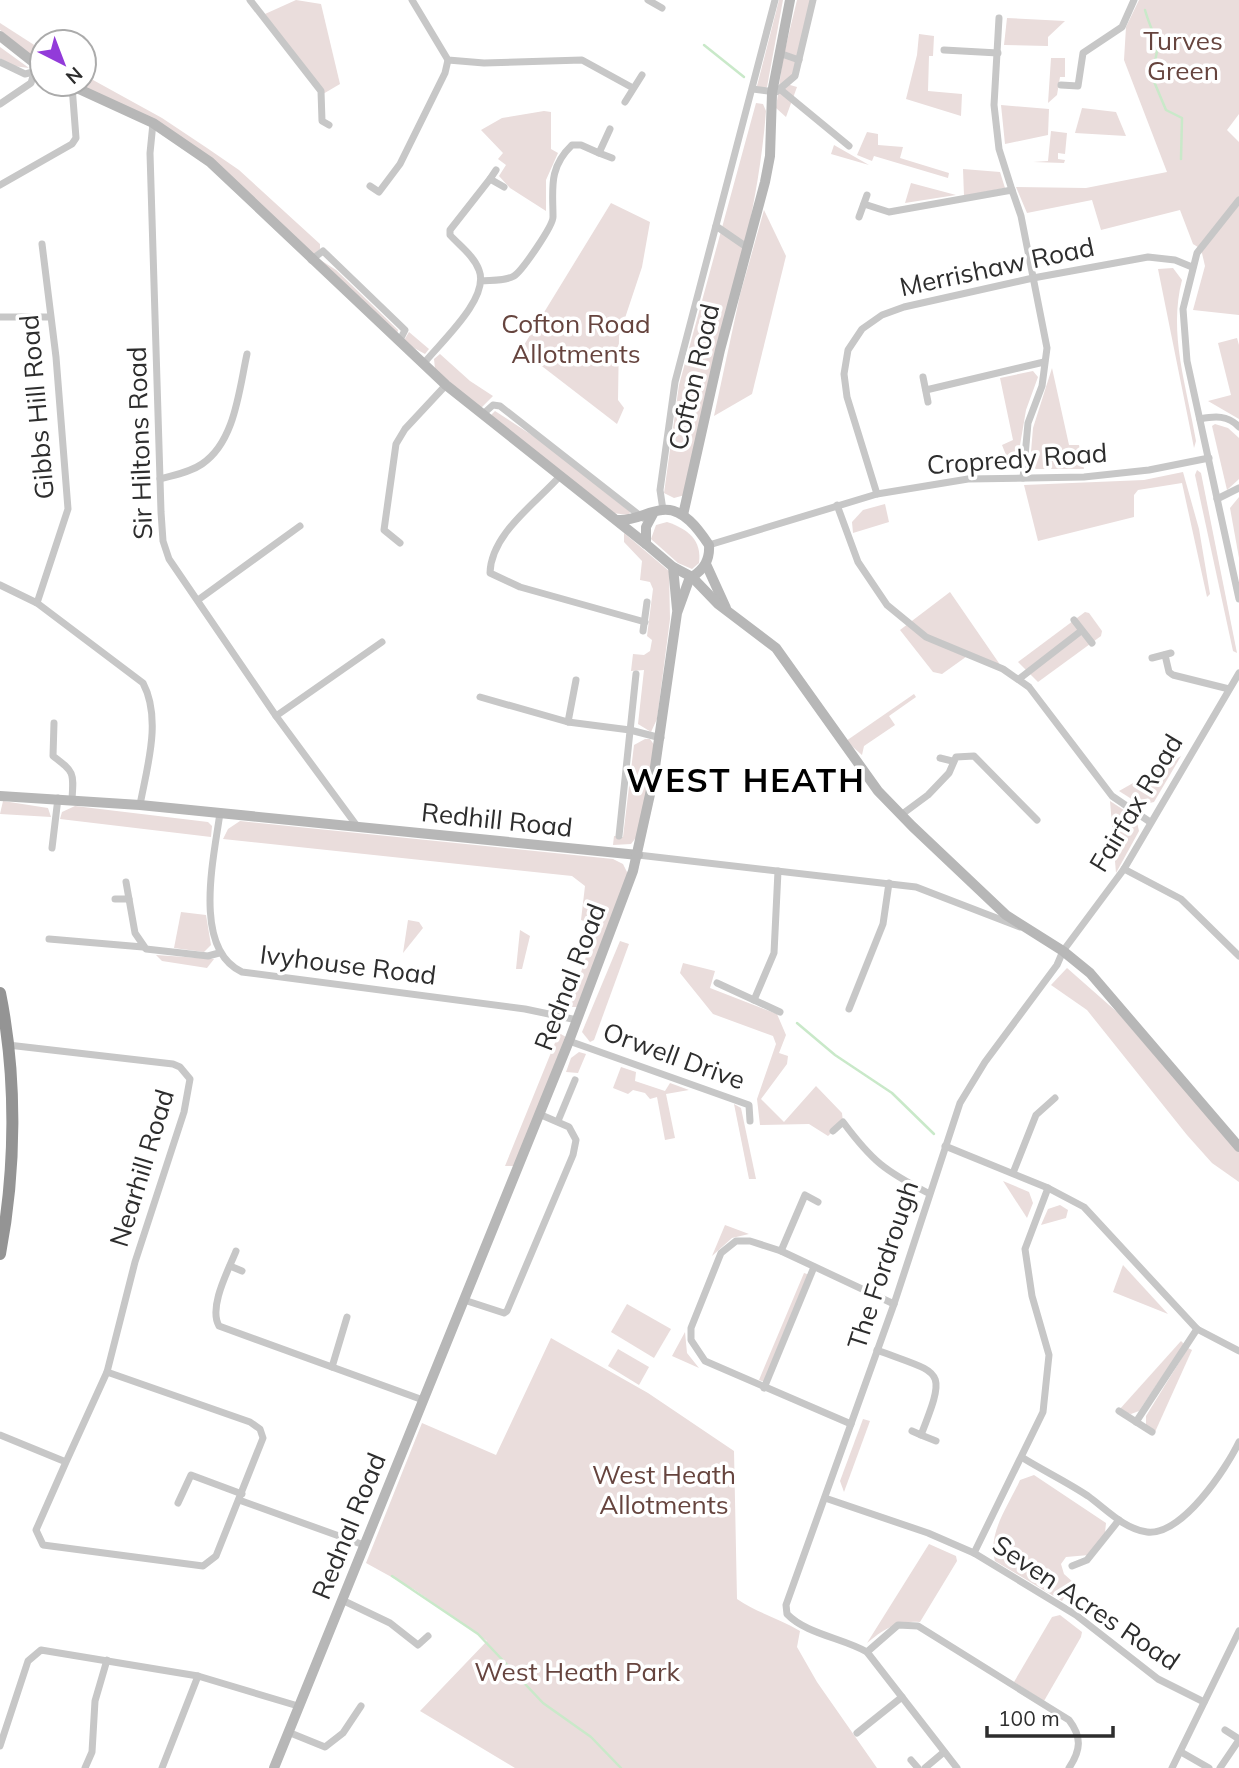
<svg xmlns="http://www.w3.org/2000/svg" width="1239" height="1768" font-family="Mulish,sans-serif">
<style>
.green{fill:#eadddc}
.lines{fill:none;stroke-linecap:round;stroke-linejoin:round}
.stream{stroke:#c9e9c9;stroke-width:2.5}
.street{stroke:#c7c7c7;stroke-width:7}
.secondary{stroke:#b7b7b7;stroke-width:10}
.highway{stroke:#949494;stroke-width:12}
.labels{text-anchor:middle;stroke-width:7;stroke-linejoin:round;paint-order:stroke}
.park-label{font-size:26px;fill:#66443e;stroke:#fff}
.street-label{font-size:26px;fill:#2d2d2d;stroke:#fff}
.district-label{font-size:33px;font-weight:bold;letter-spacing:2px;fill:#000;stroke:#fff}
</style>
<rect width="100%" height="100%" fill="#fff"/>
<g class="green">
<polygon points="296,0 321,4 340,84 323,94 265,14"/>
<polygon points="779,0 783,0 767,87 763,89 757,86"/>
<polygon points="797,0 811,0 790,85 797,87 786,117 776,108 783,58"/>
<polygon points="1139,0 1239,0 1239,114 1227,130 1239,142 1239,315 1193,310 1205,266 1201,249 1193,244 1180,210 1101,230 1092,200 1027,213 1016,187 1086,188 1167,172 1124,60 1126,27"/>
<polygon points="1007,18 1065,21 1048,37 1048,46 1004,45"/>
<polygon points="0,23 42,50 42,64 0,30"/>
<polygon points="919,34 934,36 933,56 929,56 928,91 962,94 961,116 906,99 917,55"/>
<polygon points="0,47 29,68 13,66 0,58"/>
<polygon points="1051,58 1065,58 1065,77 1060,77 1057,95 1048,103"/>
<polygon points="84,75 162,118 207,148 239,170 320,244 320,249 313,255 213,162 77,84 84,84"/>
<path d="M756,103L763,104L766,111C756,241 710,367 685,495L674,498L664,493L679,385Z"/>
<polygon points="1001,105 1049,109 1048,135 1005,144"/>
<polygon points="1082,108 1116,112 1126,136 1075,133"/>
<polygon points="544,111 551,112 551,149 558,153 546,180 546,211 510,188 499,176 506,165 498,159 503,153 481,130 502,118"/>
<polygon points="1051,131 1067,133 1065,154 1058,153 1058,159 1065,160 1064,163 1033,162 1048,161"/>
<polygon points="867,132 878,134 878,145 903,147 900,158 949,173 948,178 874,156 872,161 857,155"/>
<polygon points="834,145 869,165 831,154"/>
<polygon points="963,169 1000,172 1005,188 964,196"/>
<polygon points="911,183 956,195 905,203"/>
<polygon points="611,203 650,222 642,267 619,336 618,400 624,408 617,424 521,350"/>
<polygon points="764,210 786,256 752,394 714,416 740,295"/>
<polygon points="319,259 336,270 398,330 397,334"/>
<path d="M1173,268L1182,280C1168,334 1187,387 1196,441L1194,448L1158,269Z"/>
<polygon points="409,332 429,349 425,354 403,342"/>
<polygon points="1237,338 1239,345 1239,419 1208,401 1231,395 1218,343"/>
<polygon points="440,354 470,381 493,396 480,409 435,369 434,359"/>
<polygon points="1052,368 1069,445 1079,445 1084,469 1036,469 1030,464 1033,428"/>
<polygon points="1033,371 1038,377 1026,410 1019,451 1010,465 1002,445 1013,440 1000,378"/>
<polygon points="495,411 547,445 630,512 629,515 612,513 490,416"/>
<polygon points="1215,424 1228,428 1239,438 1239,479 1227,490 1212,426"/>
<polygon points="1197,470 1201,473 1237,653 1233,651 1195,475"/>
<polygon points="1183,472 1199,529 1210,594 1207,597 1182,483 1138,490 1134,495 1134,517 1038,541 1024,485 1144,480"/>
<polygon points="1239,497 1239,558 1230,508"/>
<polygon points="885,504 889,522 853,533 852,522 863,510"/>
<path d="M667,522C688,529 702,540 699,563L692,569L678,563L651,539L656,525Z"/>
<polygon points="624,533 669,571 670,619 657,719 651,732 638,724 644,670 631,671 633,654 644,655 650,651 652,640 647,636 653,589 650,582 640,580 642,561 624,542"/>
<polygon points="950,592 1003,669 970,654 942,674 933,672 900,630"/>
<polygon points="1085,612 1089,613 1102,631 1101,636 1038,682 1018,662"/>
<polygon points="914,694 916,697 889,716 895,725 864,746 862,755 846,741"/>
<polygon points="645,739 650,739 655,746 638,835 631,844 613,845 614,836 623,837 634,745"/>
<polygon points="1181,756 1154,802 1141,805 1119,791"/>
<polygon points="3,801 48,808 51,817 0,814"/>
<polygon points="1110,801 1136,818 1139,831 1116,873"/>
<polygon points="75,806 208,822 212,826 211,837 60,819 62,812"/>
<polygon points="240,821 613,859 623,864 628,874 577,1007 570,1007 596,925 581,920 585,886 572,876 223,839 228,829"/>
<polygon points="181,912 206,915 211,945 204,952 174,948"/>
<polygon points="408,920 419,922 423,928 403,953"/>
<polygon points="520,930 530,936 522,969 516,969"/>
<polygon points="620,941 629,944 594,1040 590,1042 582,1032"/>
<polygon points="156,955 214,959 207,968 162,961"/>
<polygon points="683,963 715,971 710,988 777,1014 786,1035 779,1053 788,1056 787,1064 761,1099 784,1122 816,1086 842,1113 843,1122 828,1136 809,1124 760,1125 757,1099 776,1044 773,1036 713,1014 680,973"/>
<polygon points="1067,968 1117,1012 1239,1152 1239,1182 1212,1163 1187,1135 1087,1010 1051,985"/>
<polygon points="559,1033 566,1037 514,1166 505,1166"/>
<polygon points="579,1052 586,1054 578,1073 566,1072 571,1058"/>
<polygon points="621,1067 636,1072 635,1081 665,1091 670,1083 689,1090 666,1094 675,1138 665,1140 657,1097 650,1099 645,1093 633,1090 628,1094 613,1088"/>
<polygon points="734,1104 741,1108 756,1179 749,1179"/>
<polygon points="1003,1181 1029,1192 1033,1203 1027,1218"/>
<polygon points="1060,1205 1068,1210 1066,1218 1041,1225 1048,1209"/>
<polygon points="725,1225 749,1234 732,1238 712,1256"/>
<polygon points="1123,1265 1168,1314 1113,1292"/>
<polygon points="804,1273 810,1275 765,1382 759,1380"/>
<polygon points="627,1304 671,1329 654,1358 611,1332"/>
<polygon points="685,1332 687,1353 699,1368 672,1356"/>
<path d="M551,1338L648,1393L734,1451L737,1599C757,1613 779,1618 800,1631L797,1647L817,1682L877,1768H515L420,1711L487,1641L415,1590L366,1563L422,1423L496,1455Z"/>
<polygon points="1181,1341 1184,1344 1139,1411 1131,1414 1119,1410"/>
<polygon points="1188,1348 1192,1350 1155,1432 1146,1425 1146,1416"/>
<polygon points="618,1349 649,1367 639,1385 608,1366"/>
<polygon points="863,1419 870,1421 844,1492 840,1481"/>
<path d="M1034,1475L1106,1523L1105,1533L1089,1555L1066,1557L1061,1564L1064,1574L1074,1583L1062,1601L995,1561C987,1533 1009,1505 1020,1480Z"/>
<path d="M929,1544L956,1556L957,1561L920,1622C897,1620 884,1629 867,1643Z"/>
<polygon points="1060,1615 1082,1632 1081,1637 1044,1701 1014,1682 1052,1617"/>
</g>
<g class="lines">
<g class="stream">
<path d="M1145,10C1152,36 1165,45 1150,72L1166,110L1182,118L1181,159"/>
<polyline points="704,45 744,77"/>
<polyline points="797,1023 835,1055 892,1093 934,1134"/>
<polyline points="392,1576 478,1634 543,1703 591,1737 621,1768"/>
</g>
<g class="street">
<polyline points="250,0 321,91 322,121 329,125"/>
<polyline points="412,0 448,60 484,63 582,60 633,88"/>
<polyline points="648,0 662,8"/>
<polyline points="999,18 994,105 999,149 1012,190"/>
<polyline points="944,50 998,53"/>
<polyline points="779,53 799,60"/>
<polyline points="0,62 25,74 37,71"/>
<polyline points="1061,85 1078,86 1083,53 1122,27 1134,0"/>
<polyline points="753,89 776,92 795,76 813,0"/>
<polyline points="781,90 849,146"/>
<polyline points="625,102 642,75"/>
<polyline points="0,104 31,83 34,73"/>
<polyline points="153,123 150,153 161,512 163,541 169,559 276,716 357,826"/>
<polyline points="599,153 612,158"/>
<polyline points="490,179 496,170"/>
<polyline points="0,185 72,144 76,138 72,86"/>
<polyline points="370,186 379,192 400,164 445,73 448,60"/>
<polyline points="1239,200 1197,253 1183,309 1187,361 1239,599"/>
<polyline points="864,204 889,212 1012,190 1021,216 1047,348 1042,386 1028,423 1023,478"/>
<polyline points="859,217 867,195"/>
<polyline points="716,226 748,248"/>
<polyline points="311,260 323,251 405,330 399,342"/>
<path d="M481,281C491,280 506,281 514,276C522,271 553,226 553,217C553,189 548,168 572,145H581L599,153L610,129"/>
<polyline points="0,317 50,317"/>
<path d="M425,362C442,341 490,298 479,270C474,256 460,246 450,235V230L490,179L504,187"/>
<polyline points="923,377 928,402"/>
<polyline points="926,390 1044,362"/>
<polyline points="483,414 493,405 500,406 643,518"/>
<path d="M1200,419C1215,416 1228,415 1239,427"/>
<path d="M560,476C535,504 491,534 490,573L520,587L645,622"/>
<path d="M160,479C174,475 189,473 202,464C235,442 239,390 247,354"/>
<polyline points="877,494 847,397 844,374 848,350 862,329 882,315 904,307 1033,278 1148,257 1175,260 1192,267"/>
<polyline points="1217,499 1239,488"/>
<polyline points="837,505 858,562 887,605 926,637 1003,669 1029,687 1112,796 1150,822"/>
<polyline points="663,510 660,490 675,382 775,0"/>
<polyline points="400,543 384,530 396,444 405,429 446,385"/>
<polyline points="709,545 877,494 968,479 1084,477 1149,470 1209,458"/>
<path d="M0,585L37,603L143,683C162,719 147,767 140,805"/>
<polyline points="198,600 300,526"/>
<polyline points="37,603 68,509 56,357 42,244"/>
<polyline points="1074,620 1092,643"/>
<polyline points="643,631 647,602"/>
<polyline points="1165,655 1169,672 1173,675 1229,689"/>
<polyline points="1152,658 1171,653"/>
<polyline points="1019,679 1081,631"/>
<polyline points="480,697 568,722 630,730 661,738"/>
<polyline points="276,716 382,642"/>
<polyline points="568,722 576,680"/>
<path d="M54,723L53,756C74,772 74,772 72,799"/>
<polyline points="940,758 952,761"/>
<path d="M220,813C214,857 192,949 242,972L525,1009L577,1020"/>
<polyline points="901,815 928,795 949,773 956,757 974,756 1037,820"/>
<polyline points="619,836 636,674"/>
<polyline points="52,848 58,798"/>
<polyline points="638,855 916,887 1020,927"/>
<polyline points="1124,869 1181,899 1239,956"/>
<polyline points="115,899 129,899 126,882"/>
<polyline points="129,899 135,933 146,949 208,956 219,953"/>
<polyline points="49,939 143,947"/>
<polyline points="717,983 780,1012"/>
<polyline points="754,1000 774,953 778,871"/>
<polyline points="849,1009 883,924 889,883"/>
<polyline points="569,1041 749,1105 750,1121"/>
<polyline points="8,1045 173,1064 180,1067 190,1079 184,1112 135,1262 107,1372"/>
<polyline points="558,1121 575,1080"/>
<path d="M833,1131L843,1122C872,1161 885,1171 928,1193"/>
<polyline points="945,1146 1048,1188 1084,1207 1197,1329 1239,1351"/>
<polyline points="1013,1173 1036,1115 1055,1098"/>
<path d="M236,1251C229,1269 208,1307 219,1326L423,1400"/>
<polyline points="781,1251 805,1195 818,1202"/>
<polyline points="230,1266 242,1271"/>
<polyline points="464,1300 504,1313 507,1311 573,1155 576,1140 569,1127 539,1114"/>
<path d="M877,1350C942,1375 948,1366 921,1435L912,1431"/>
<polyline points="332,1367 347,1317"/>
<polyline points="764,1388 814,1267"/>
<polyline points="1119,1411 1152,1432"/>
<polyline points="1136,1422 1197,1329"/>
<polyline points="851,1424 705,1361 691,1340 691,1328 721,1253 736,1241 750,1241 781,1251 894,1304"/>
<polyline points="0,1435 66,1462 36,1530 43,1545 203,1566 216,1556 263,1438 260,1429 250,1422 107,1372 66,1462"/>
<polyline points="921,1435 936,1441"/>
<path d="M1023,1458C1044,1471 1067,1482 1088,1496C1106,1509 1124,1529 1147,1532C1182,1536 1226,1469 1239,1442"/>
<polyline points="825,1498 928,1533 974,1553 1076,1615 1158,1679 1204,1702"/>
<polyline points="239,1500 364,1545"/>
<polyline points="178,1503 191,1475 242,1494"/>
<polyline points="974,1553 1043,1412 1049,1355 1032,1296 1025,1249 1048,1188"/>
<polyline points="1072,1566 1087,1560 1119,1520"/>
<polyline points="342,1600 390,1623 418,1645 428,1636"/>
<path d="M867,1652L898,1625L918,1626L1069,1720C1082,1737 1081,1750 1069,1768"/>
<polyline points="1225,1730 1239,1739"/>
<polyline points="288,1732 325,1747 343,1733 361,1706"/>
<polyline points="857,1733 902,1697"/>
<polyline points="0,1746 28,1661 41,1650 198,1676 298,1706"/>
<polyline points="1181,1752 1209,1768"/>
<polyline points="911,1760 918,1768"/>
<polyline points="85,1768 92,1752 95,1701 107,1660"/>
<polyline points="162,1768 198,1676"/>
<polyline points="925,1768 944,1752"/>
<path d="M957,1768L867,1652C843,1638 806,1634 787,1614L786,1605L894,1304L960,1103L985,1062L1057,965L1063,951L1124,869L1239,673"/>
<polyline points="1172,1768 1239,1631"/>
<polyline points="1220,1768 1239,1740"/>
</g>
<g class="secondary">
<polyline points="0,36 42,69"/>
<polyline points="68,84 153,123 210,162 446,385 646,544"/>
<polyline points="683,515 720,350 765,182 770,156 772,93 790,0"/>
<path d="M618,520C635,521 646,512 662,510C683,507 699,530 709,545C710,560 704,569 692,577L673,567L646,544V527L653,514"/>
<polyline points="706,564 726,608"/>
<polyline points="673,567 677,609"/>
<polyline points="692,577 718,604 776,648 878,791 912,826 1006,915 1063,951 1090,973 1239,1147"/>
<polyline points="0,796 140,805 638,855"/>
<polyline points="274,1768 569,1041 633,871 653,781 677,613 690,577"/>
</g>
<path class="highway" d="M0,993C17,1077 16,1170 0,1254"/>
</g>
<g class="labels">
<g class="park-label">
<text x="1183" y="50">Turves<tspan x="1183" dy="30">Green</tspan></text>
<text x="576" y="333">Cofton Road<tspan x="576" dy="30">Allotments</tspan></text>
<text x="664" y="1484">West Heath<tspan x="664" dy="30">Allotments</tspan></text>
<text x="577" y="1681">West Heath Park</text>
</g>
<g class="street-label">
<text transform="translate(997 267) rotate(-12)" y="9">Merrishaw Road</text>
<text transform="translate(694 377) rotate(-77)" y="9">Cofton Road</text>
<text transform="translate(37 407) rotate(-95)" y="9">Gibbs Hill Road</text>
<text transform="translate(140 443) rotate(-92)" y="9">Sir Hiltons Road</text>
<text transform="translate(1017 459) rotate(-4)" y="9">Cropredy Road</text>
<text transform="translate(1136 803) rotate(-59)" y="9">Fairfax Road</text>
<text transform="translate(497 820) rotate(6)" y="9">Redhill Road</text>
<text transform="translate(348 965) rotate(7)" y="9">Ivyhouse Road</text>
<text transform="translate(570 977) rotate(-69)" y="9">Rednal Road</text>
<text transform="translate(674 1056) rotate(20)" y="9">Orwell Drive</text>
<text transform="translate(142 1168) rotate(-73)" y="9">Nearhill Road</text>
<text transform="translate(883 1265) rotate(-72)" y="9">The Fordrough</text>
<text transform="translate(349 1526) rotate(-68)" y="9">Rednal Road</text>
<text transform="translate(1086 1603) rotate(34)" y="9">Seven Acres Road</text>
</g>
<g class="district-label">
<text x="746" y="792">WEST HEATH</text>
</g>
</g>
<g transform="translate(63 63) rotate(138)"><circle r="33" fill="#ffffff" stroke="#ababab" stroke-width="2"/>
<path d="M0-5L12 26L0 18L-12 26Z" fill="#923bd9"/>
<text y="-10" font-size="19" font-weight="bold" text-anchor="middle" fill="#2d2d2d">N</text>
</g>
<path d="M987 1726v10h126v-10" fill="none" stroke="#2d2d2d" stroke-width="3.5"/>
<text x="998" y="1726" font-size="21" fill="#2d2d2d" stroke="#ffffff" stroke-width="5" paint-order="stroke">100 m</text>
</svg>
